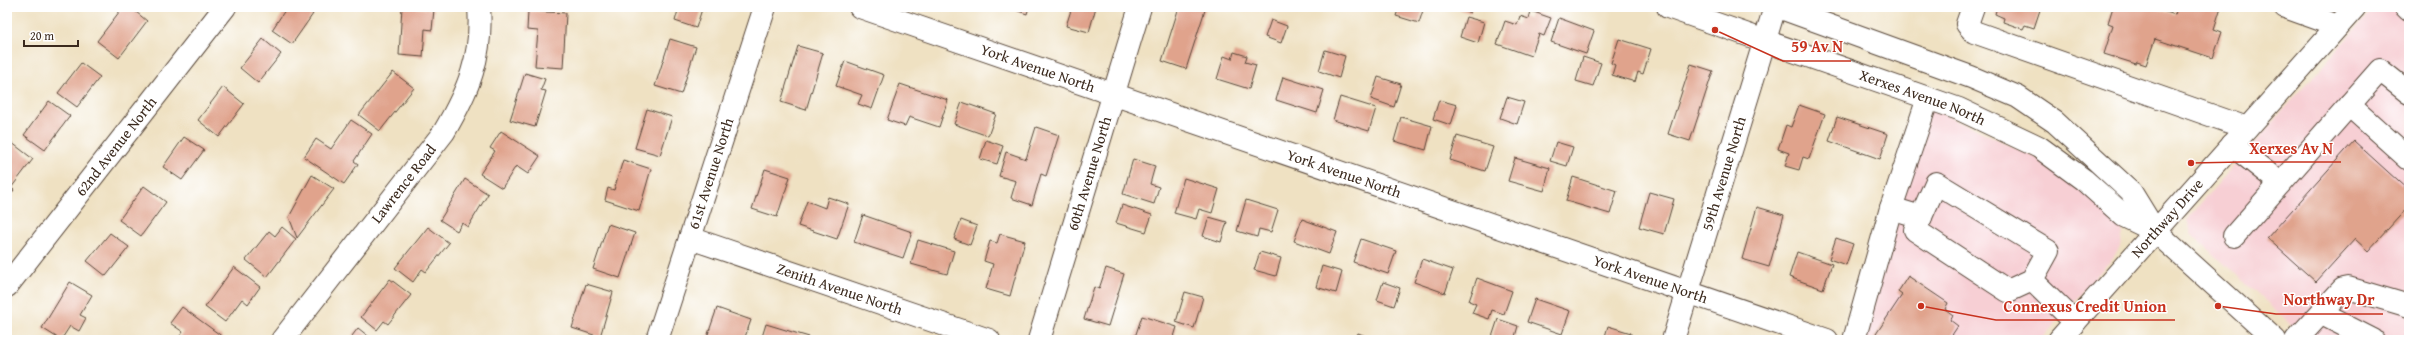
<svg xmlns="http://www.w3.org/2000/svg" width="2416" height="347" font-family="'Gentium Book Plus',serif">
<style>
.built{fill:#f7cfd4}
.building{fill:#e0a38c}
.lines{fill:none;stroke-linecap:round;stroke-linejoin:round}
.minor-casing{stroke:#564537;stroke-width:24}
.minor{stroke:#fff;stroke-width:22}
.labels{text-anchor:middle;stroke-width:3;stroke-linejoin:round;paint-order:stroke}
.street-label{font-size:15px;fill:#3b2a1e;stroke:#fff}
.leader{fill:none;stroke:#c8321e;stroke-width:1.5}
.callout-dot{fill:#c8321e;stroke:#fff;stroke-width:1.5}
.callout-label{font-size:16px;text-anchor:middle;font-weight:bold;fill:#c8321e;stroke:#fff;stroke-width:3;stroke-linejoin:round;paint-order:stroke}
</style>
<rect width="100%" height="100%" fill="#fff"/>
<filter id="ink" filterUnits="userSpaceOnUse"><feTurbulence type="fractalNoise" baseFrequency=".025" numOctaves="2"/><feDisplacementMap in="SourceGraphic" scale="8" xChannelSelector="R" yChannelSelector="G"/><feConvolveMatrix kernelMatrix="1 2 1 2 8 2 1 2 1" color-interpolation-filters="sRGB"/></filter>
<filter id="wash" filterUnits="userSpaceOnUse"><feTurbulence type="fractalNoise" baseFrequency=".012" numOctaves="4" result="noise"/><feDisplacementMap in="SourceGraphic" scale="16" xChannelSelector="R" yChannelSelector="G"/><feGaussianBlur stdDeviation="0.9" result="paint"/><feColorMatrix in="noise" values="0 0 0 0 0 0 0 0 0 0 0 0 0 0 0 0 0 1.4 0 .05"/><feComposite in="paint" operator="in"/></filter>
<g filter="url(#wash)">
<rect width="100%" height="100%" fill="#efe1c2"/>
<g class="built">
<polygon points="2375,7 2409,7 2409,340 2307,340 2192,234 2187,222 2191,214"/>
<polygon points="1919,102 2039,159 2094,199 2120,225 2123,233 2120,246 2114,256 2041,340 1845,340"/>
</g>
<g id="blocks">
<g class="building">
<polygon points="123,7 130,7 147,21 119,58 97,41"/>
<polygon points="287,7 303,7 313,14 292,44 272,30"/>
<polygon points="402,7 434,9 432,30 425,29 423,57 399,55"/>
<polygon points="679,7 708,7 706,11 702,9 696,28 675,21"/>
<polygon points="1007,7 1029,7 1027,14"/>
<polygon points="1072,7 1096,7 1089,32 1066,26"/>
<polygon points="1179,7 1206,7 1186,69 1162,61"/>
<polygon points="1399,7 1424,7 1419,23 1396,16"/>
<polygon points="1452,7 1472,7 1470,13"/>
<polygon points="1997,7 2041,7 2034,28 2025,25 2023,29 2003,22 2004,18 1995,14"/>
<polygon points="2113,7 2151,7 2175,15 2177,7 2221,7 2214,29 2222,32 2213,58 2155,39 2146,65 2137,62 2136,64 2104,54 2113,25 2108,23"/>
<polygon points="528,11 566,13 563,68 535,66 538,31 527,30"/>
<polygon points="1531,11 1551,18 1544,36 1539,34 1531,56 1497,44 1505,21 1517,25 1520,16 1529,19"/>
<polygon points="1466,17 1484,22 1478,43 1460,37"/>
<polygon points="1559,18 1594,31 1586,54 1551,42"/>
<polygon points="1271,20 1287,26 1281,43 1265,37"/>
<polygon points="263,39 281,54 258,83 240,68"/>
<polygon points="670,39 696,47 681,94 655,86"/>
<polygon points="1619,39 1651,49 1643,74 1638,72 1635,82 1612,75 1615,65 1611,63"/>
<polygon points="798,46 823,53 806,110 781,102"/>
<polygon points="1325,50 1345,56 1339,78 1319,71"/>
<polygon points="1234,52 1247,56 1245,62 1256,65 1249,89 1217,79 1224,56 1232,59"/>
<polygon points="1583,57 1601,63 1593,86 1576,81"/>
<polygon points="845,61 884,75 872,109 858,104 862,95 836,86"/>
<polygon points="81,63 100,77 77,107 58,93"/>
<polygon points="1691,64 1713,71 1690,141 1668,134"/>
<polygon points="393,72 414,88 380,131 359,115"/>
<polygon points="525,73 545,79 541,90 546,91 535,127 510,120"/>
<polygon points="1283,77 1324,90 1317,113 1276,100"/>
<polygon points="1378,77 1401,84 1394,107 1371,99"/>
<polygon points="900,84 948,100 939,127 909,117 905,126 887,120"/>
<polygon points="223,87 244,104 219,137 198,120"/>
<polygon points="1340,97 1376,108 1369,131 1333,120"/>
<polygon points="1507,97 1524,102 1517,124 1500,118"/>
<polygon points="1439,100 1457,105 1451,125 1433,119"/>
<polygon points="49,101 70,116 45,150 24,135"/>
<polygon points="962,102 996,114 988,136 954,124"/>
<polygon points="1799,105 1825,114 1809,159 1803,157 1799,170 1785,166 1789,153 1778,149 1786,125 1791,127"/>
<polygon points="647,109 672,117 660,155 635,148"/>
<polygon points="1401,117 1432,126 1426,150 1394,141"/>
<polygon points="1837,117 1888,134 1880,159 1829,141"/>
<polygon points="351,120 372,134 354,161 358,164 344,184 304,157 316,139 331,149"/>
<polygon points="1036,127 1059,135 1046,176 1041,174 1032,205 1011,198 1016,181 999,176 1006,152 1026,159"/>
<polygon points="501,131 540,156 528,174 516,166 502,188 480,174 495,151 490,148"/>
<polygon points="1457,136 1493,147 1485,171 1450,160"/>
<polygon points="184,137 204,150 182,180 163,167"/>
<polygon points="7,139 33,159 11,188 14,190 7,199"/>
<polygon points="986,140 1003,146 997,164 980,159"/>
<polygon points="2354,141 2409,191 2409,206 2368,251 2355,239 2316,282 2267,238"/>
<polygon points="1556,142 1573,147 1567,166 1550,161"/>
<polygon points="1515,158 1550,168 1544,191 1508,181"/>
<polygon points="1133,159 1155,166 1150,184 1159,187 1154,204 1123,194"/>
<polygon points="623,160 651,169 639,211 605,200 608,188 614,190"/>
<polygon points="765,169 790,177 777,217 752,209"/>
<polygon points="312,175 334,189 297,238 289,217"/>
<polygon points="1573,177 1617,191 1610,214 1566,201"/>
<polygon points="1184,178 1219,189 1212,213 1199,209 1196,219 1174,213"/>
<polygon points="465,179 488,194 468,227 462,223 457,231 440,220"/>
<polygon points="144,186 166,202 141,236 119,220"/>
<polygon points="1649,192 1674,199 1664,234 1639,227"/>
<polygon points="828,197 849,204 837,239 798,226 807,201 825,208"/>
<polygon points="1246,200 1278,210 1271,232 1259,229 1257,237 1237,231"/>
<polygon points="1122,205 1152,215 1146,232 1116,223"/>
<polygon points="1757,207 1784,215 1769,267 1742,259"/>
<polygon points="863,215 912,232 903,258 854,242"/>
<polygon points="1209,217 1227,222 1221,242 1203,236"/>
<polygon points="1302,219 1337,232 1329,254 1294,241"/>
<polygon points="961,220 977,226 970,245 954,239"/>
<polygon points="608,224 635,233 620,278 593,269"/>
<polygon points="282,227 296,239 267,277 246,260 269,231 275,236"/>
<polygon points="428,227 449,243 426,272 422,269 413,282 395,268"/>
<polygon points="110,233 129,247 106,276 87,261"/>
<polygon points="1000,234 1025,241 1010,296 986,289 993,264 984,261 990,241 997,243"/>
<polygon points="1836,238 1853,244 1846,265 1829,259"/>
<polygon points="1361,239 1396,251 1388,274 1353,262"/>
<polygon points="918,240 954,251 947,274 911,264"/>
<polygon points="1260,252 1281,258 1276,276 1254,270"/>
<polygon points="1797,252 1832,264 1823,289 1789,277"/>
<polygon points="1422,259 1453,270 1445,293 1414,282"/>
<polygon points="1322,266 1342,272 1336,293 1316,287"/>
<polygon points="234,267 260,287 248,304 242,299 225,322 205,307"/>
<polygon points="1106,268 1124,274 1108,326 1084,319 1094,287 1099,289"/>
<polygon points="1908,276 1948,303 1945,309 1953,315 1950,320 1958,326 1952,335 1960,340 1872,340 1902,295 1898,292"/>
<polygon points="1477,278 1512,291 1504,314 1492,310 1489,319 1472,313 1476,304 1469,301"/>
<polygon points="390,279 411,295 388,324 384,321 377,330 361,317"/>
<polygon points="70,282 92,295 80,315 86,318 79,331 70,326 61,340 42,328"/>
<polygon points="1383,282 1400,288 1394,306 1377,300"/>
<polygon points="586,284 613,292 600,337 572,328"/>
<polygon points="1185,292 1203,297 1194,328 1176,322"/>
<polygon points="1535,299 1570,311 1562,334 1527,322"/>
<polygon points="182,307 223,337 221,340 177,340 183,332 170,323"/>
<polygon points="717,308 751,320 744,340 734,336 732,340 706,340"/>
<polygon points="1142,316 1177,327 1173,340 1134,340"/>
<polygon points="1498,319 1518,326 1514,340 1500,340 1492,337"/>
<polygon points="766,324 809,337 808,340 761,340"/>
<polygon points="1608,326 1631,333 1629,340 1604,340"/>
<polygon points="358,328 373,340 349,340"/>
<polygon points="1358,333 1376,340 1355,340"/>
</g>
</g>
</g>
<g filter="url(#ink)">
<use href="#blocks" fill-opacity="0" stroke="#564537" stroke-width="1"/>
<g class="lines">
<g class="minor-casing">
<g id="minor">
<path id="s1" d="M860,7L1827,340"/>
<path id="s2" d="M1668,7L1959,109L2039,147L2084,180L2124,216L2155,231"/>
<polyline points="1778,7 1971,77 2018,97 2055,122 2131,192 2155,231 2275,340"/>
<polyline points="1973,7 1967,24 1974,32 2247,128"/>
<polyline points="2285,7 2338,26"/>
<polyline points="2406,7 2409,10"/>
<polyline points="2349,105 2409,159"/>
<polyline points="2232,145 2280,183"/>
<polyline points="1891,208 1928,98"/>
<polyline points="2234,236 2380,70 2409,93"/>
<path id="s3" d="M690,238L989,340"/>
<polyline points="2032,280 2008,291 1915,230 1936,183 2048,251 2032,280 2075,322"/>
<path id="s4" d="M7,286L225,7"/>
<polyline points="2322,314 2373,340"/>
<path id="s5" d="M282,340L444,132C468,91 483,56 479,7"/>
<path id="s6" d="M657,340L765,7"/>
<path id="s7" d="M1039,340L1140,7"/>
<path id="s8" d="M1673,340L1775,7"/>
<polyline points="1854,340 1891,208 1921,217"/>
<path id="s9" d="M2059,340L2355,7"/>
<polyline points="2296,340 2343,289 2348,288 2409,306"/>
</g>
</g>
<use href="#minor" class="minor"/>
</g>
</g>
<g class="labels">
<g class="street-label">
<text dy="5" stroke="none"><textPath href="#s1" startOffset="188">York Avenue North</textPath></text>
<text dy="5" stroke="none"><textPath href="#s2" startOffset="270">Xerxes Avenue North</textPath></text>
<text dy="5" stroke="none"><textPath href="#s4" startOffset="177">62nd Avenue North</textPath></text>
<text dy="5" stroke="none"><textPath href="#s6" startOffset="175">61st Avenue North</textPath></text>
<text dy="5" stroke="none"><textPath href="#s7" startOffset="174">60th Avenue North</textPath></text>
<text dy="5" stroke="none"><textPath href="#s1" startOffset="512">York Avenue North</textPath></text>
<text dy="5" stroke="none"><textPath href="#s8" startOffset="174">59th Avenue North</textPath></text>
<text dy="5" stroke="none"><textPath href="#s5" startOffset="198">Lawrence Road</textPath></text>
<text dy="5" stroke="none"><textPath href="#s9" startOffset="163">Northway Drive</textPath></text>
<text dy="5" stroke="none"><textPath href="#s1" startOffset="836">York Avenue North</textPath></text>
<text dy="5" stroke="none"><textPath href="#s3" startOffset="158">Zenith Avenue North</textPath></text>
</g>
</g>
<path class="leader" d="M1715 30L1783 61H1851M2191 163L2241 162H2341M2218 306L2276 314H2383M1921 306L1996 320H2175"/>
<g class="callout-dot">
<circle cx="1715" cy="30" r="4"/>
<circle cx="2191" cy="163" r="4"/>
<circle cx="2218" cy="306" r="4"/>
<circle cx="1921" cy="306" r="4"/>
</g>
<g class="callout-label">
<text x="1817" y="52">59 Av N</text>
<text x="2291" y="154">Xerxes Av N</text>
<text x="2329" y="305">Northway Dr</text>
<text x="2085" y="312">Connexus Credit Union</text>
</g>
<rect width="2416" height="347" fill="none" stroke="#fff" stroke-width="24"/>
<path d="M24 40v6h54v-6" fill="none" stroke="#3b2a1e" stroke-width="2"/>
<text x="30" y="40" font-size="12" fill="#3b2a1e" stroke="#ffffff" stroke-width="3" paint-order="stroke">20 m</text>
</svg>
